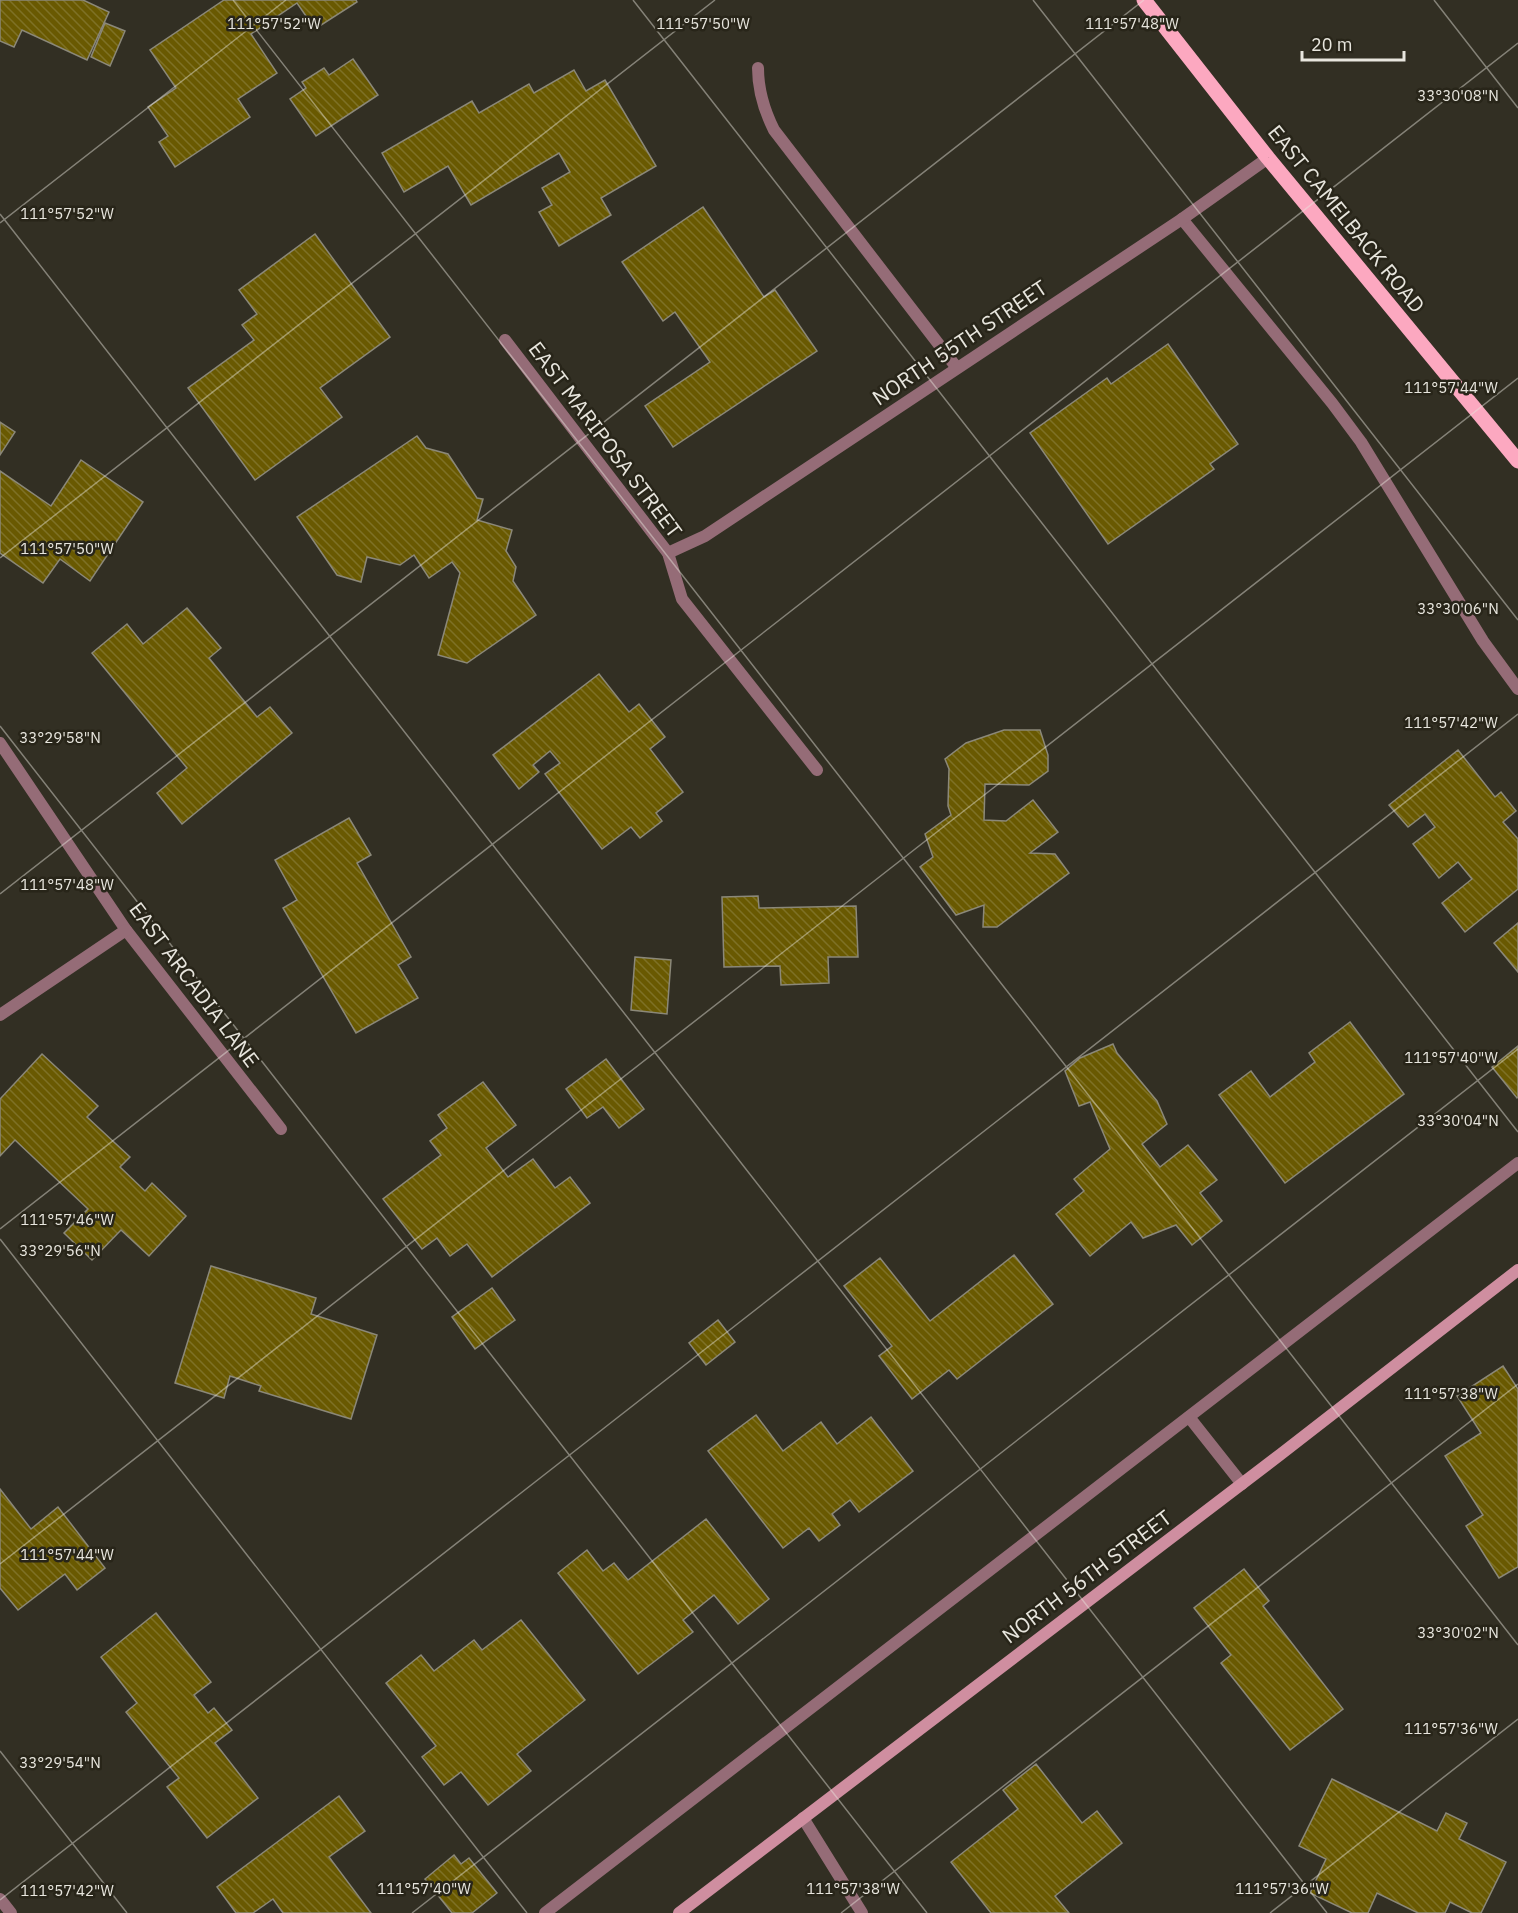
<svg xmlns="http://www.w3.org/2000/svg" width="1518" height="1913" font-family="'IBM Plex Sans',sans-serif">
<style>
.building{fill:url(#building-back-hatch);stroke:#8b8879;stroke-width:1.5}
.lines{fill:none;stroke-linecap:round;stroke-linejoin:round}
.lane{stroke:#956c77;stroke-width:12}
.street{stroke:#956c77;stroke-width:12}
.secondary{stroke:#cf8ea0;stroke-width:12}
.primary{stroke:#fca8c0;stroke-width:15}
.ticks{fill:none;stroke:#e8e6de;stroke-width:1.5;stroke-opacity:0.45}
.labels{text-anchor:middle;stroke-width:5;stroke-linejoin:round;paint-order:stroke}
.street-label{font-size:21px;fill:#e8e6de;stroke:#282519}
.ticks-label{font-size:15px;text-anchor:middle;fill:#e8e6de;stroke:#282519;stroke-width:5;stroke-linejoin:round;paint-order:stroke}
</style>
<defs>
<pattern id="building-back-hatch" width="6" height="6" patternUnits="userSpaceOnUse" patternTransform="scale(1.5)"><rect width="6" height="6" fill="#695901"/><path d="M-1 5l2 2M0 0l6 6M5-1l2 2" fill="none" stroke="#7e7126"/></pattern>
</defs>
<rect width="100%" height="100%" fill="#322f23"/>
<g class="building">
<polygon points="0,0 83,0 109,12 87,60 22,30 14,47 0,41"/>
<polygon points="224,0 356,0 357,2 315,29 297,3 251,34 277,73 238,99 250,117 175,167 159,142 168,136 148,107 176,88 150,50"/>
<polygon points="105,23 125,31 110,66 91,57"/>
<polygon points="353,59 378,95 316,136 290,99 306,88 302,82 324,68 329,75"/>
<polygon points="574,70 586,91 605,80 656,166 601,198 611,215 559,246 539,212 552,205 542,188 570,172 559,153 471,205 448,166 404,192 382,153 472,101 479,113 529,84 534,93"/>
<polygon points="703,207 764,297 775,290 817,351 673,447 645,406 710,362 675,312 663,321 622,262"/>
<polygon points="315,234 390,337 320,388 342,417 255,480 188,388 254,340 242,325 257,314 239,290"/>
<polygon points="1168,344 1238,444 1210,464 1214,469 1108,544 1030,433 1107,378 1111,384"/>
<polygon points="0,422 15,432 0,455"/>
<polygon points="417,436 426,448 448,454 477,498 483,499 477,520 512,530 506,551 516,567 513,581 536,615 467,663 438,655 460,573 452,562 429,578 414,555 400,565 367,557 361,582 337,575 297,517"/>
<polygon points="81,460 143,502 90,581 60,559 43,583 0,553 0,471 51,506"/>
<polygon points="187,608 221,648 209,658 257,717 270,707 292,733 182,824 157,793 187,768 92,653 127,624 143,644"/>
<polygon points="599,674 629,712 639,704 665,737 650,749 683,792 656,813 662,821 640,838 631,827 602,849 545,774 560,763 550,751 533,765 539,772 519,789 493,755"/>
<polygon points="1004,730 1040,730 1048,755 1048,771 1029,785 985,784 984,820 1006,821 1033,800 1058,832 1030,853 1055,854 1069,873 997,927 983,927 984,905 956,915 920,867 933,857 925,834 951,815 948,806 949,769 945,759 966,743"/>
<polygon points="1458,750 1495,797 1501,792 1516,811 1503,822 1518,839 1518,889 1465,932 1442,903 1472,879 1458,862 1439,878 1413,844 1435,827 1425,814 1408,827 1389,805"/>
<polygon points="349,818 371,855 357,863 411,957 398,965 418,998 356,1033 283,908 297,900 275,860"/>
<polygon points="758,896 759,908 856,906 858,957 828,957 829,983 781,985 780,966 724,967 722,897"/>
<polygon points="1518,923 1518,972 1494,943"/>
<polygon points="635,957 671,960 667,1014 631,1010"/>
<polygon points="1350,1022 1404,1094 1285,1183 1219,1095 1251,1071 1270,1097 1315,1062 1309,1053"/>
<polygon points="1113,1044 1117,1053 1157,1101 1167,1124 1142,1144 1160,1167 1188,1145 1217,1180 1200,1193 1222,1221 1192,1245 1176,1225 1143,1238 1131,1222 1090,1256 1056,1214 1084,1191 1074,1179 1110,1149 1090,1102 1079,1106 1065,1071 1080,1058"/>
<polygon points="1518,1046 1518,1097 1517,1098 1492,1067"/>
<polygon points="42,1054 98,1106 87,1117 130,1157 120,1167 145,1191 152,1183 186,1216 149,1256 121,1230 92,1260 64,1233 88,1209 15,1140 0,1156 0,1099"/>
<polygon points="606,1059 644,1109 619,1128 603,1107 587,1118 566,1089"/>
<polygon points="483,1082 516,1125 486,1148 508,1177 533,1159 555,1188 570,1177 590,1203 492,1277 467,1244 450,1256 437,1238 422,1249 383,1199 441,1155 430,1141 447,1128 438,1115"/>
<polygon points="1014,1255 1053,1304 957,1379 949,1370 912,1399 879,1356 892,1346 844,1286 880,1258 930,1321"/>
<polygon points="211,1266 316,1298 311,1314 377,1335 351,1419 259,1391 261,1386 230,1376 224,1398 175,1383"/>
<polygon points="492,1288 515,1320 475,1349 452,1317"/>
<polygon points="718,1320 735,1342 706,1365 689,1343"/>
<polygon points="1503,1366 1518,1389 1518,1567 1499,1578 1466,1526 1483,1515 1445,1456 1481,1433 1457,1396"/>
<polygon points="756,1415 783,1451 821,1422 837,1444 871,1417 913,1471 859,1512 850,1500 832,1514 840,1525 819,1541 809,1528 783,1548 708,1451"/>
<polygon points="0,1489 31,1529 58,1507 105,1568 77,1590 65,1574 18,1610 0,1588"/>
<polygon points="706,1519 769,1599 738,1624 714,1595 683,1620 693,1632 638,1674 558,1573 587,1550 603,1571 614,1563 628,1580"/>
<polygon points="1244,1569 1269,1601 1263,1606 1343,1709 1290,1750 1221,1663 1231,1655 1194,1608"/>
<polygon points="156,1613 211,1682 194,1695 208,1713 214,1708 232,1730 215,1743 258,1798 207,1838 167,1787 179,1778 126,1712 137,1703 101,1657"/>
<polygon points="521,1620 585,1700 517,1754 531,1771 488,1805 461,1772 444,1785 422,1757 436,1746 386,1683 421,1655 434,1671 474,1640 482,1650"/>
<polygon points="1036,1764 1082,1823 1097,1811 1122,1843 1055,1896 1069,1913 991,1913 951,1862 1018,1809 1003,1790"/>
<polygon points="1332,1779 1437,1831 1446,1813 1467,1823 1459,1839 1506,1862 1481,1913 1472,1913 1450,1902 1445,1913 1418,1913 1377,1893 1368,1913 1352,1913 1310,1893 1326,1859 1299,1846"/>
<polygon points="339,1796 365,1831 329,1857 371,1913 283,1913 273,1899 253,1913 236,1913 217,1887"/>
<polygon points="454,1855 461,1864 469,1858 497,1893 472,1913 452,1913 425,1879"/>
</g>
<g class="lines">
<g class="lane">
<path d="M758,68C758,91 764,110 774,130L957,368"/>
<polyline points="1182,219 1332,403 1361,442 1483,641 1518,689"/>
<polyline points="1189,1417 1242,1484"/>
<polyline points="545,1913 1518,1163"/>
</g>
<g class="street">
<polyline points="505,340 668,553 682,599 817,770"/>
<polyline points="668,553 705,536 1182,219 1268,158"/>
<polyline points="0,743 126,930 281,1129"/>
<polyline points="0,1015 126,930"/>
<polyline points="803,1818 862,1913"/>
<polyline points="0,1899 11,1913"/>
</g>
<polyline class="secondary" points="679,1913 1281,1454 1518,1270"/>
<polyline class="primary" points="1144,0 1268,158 1518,461"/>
</g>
<path class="ticks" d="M233,0L1518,1645M633,0L1518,1132M1033,0L1518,620M1434,0L1518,108M0,214L1327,1913M0,223L286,0M0,558L715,0M0,726L927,1913M0,894L1144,0M0,1229L1518,43M0,1239L527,1913M0,1564L1518,378M0,1751L127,1913M0,1900L1518,714M412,1913L1518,1049M841,1913L1518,1384M1270,1913L1518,1719"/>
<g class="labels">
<g class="street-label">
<text transform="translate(1346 219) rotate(51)" y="7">EAST CAMELBACK ROAD</text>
<text transform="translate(960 343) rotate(-34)" y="7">NORTH 55TH STREET</text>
<text transform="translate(605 440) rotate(53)" y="7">EAST MARIPOSA STREET</text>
<text transform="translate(194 985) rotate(53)" y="7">EAST ARCADIA LANE</text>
<text transform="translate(1087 1577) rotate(-37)" y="7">NORTH 56TH STREET</text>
</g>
</g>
<g class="ticks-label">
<text x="274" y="29">111°57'52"W</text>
<text x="703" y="29">111°57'50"W</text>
<text x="1132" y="29">111°57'48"W</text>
<text x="1458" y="101">33°30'08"N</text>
<text x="67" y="219">111°57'52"W</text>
<text x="1451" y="393">111°57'44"W</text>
<text x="67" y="554">111°57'50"W</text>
<text x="1458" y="614">33°30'06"N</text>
<text x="1451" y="728">111°57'42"W</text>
<text x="60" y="743">33°29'58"N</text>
<text x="67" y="890">111°57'48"W</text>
<text x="1451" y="1063">111°57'40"W</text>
<text x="1458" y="1126">33°30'04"N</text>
<text x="67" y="1225">111°57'46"W</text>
<text x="60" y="1256">33°29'56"N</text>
<text x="1451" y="1399">111°57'38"W</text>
<text x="67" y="1560">111°57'44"W</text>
<text x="1458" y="1638">33°30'02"N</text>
<text x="1451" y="1734">111°57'36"W</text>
<text x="60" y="1768">33°29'54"N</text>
<text x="424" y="1894">111°57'40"W</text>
<text x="853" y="1894">111°57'38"W</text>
<text x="1282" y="1894">111°57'36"W</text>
<text x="67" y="1896">111°57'42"W</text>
</g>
<path d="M1302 51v9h102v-9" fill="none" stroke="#e8e6de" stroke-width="3"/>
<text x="1311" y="51" font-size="18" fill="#e8e6de" stroke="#282519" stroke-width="4.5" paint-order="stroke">20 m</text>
</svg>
